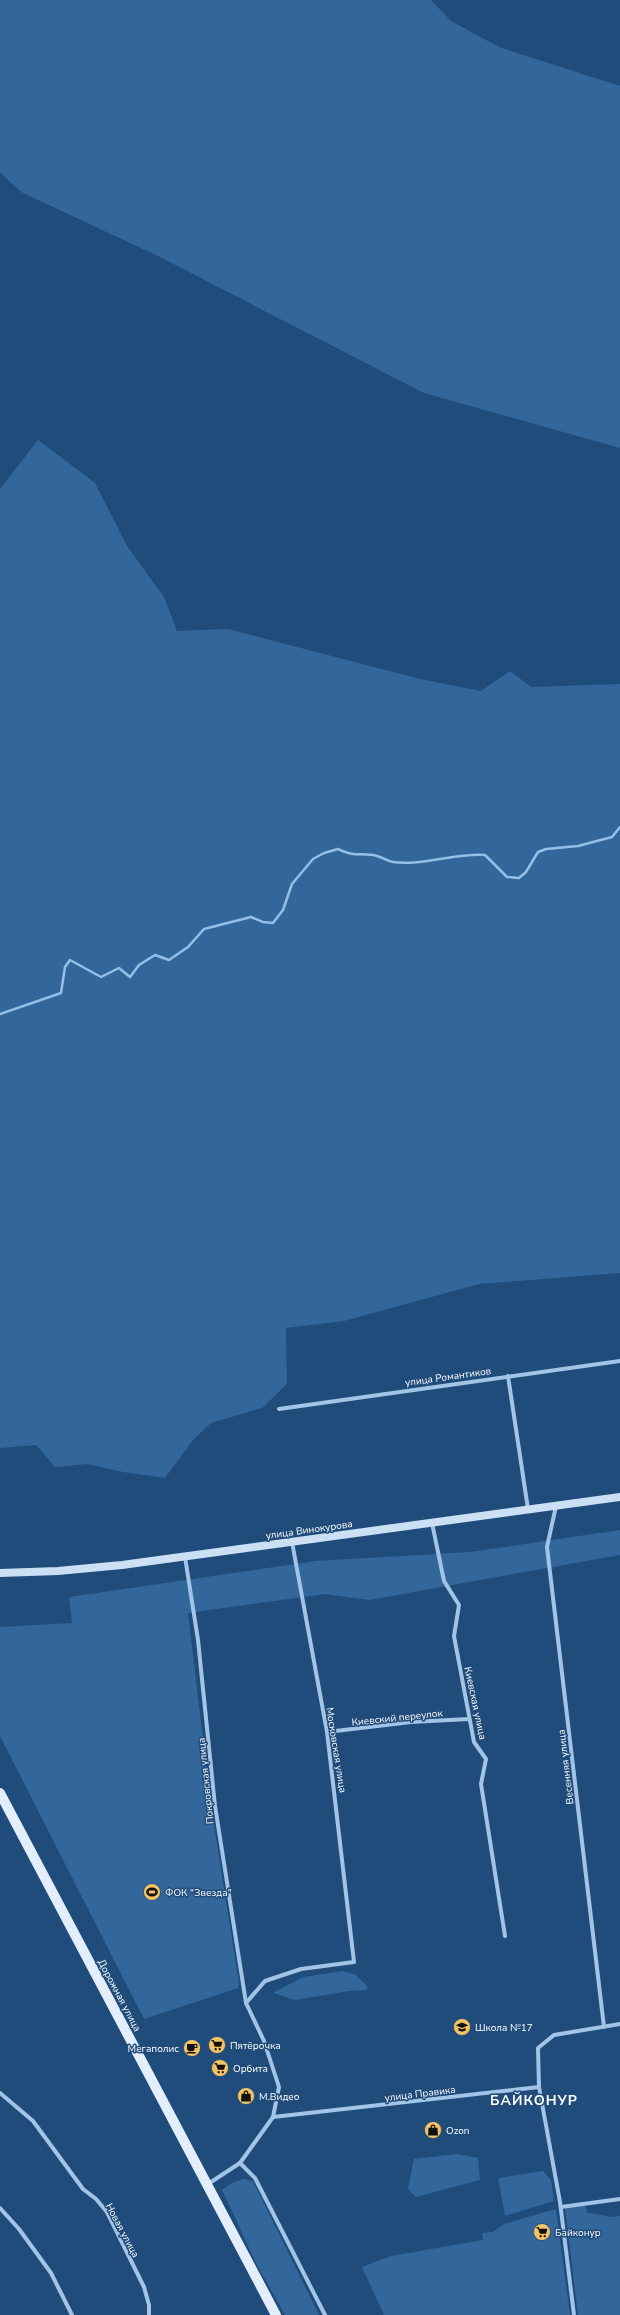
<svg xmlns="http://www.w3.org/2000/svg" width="620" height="2315" font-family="'Nunito Sans',sans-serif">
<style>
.green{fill:#33669a}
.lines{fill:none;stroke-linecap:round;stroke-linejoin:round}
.stream{stroke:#96bfe8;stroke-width:2.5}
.minor{stroke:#a2c4e6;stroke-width:4}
.secondary{stroke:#cce0f5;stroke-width:8}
.primary{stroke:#e3eefd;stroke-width:10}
.labels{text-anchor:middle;stroke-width:3;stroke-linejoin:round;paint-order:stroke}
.street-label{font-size:10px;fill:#fff;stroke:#204c7b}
.poi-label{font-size:10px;fill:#fff;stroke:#204c7b;text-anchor:start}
.district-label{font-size:14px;font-weight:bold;letter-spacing:1px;fill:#fff;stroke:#204c7b}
</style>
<rect width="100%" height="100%" fill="#204c7b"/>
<g class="green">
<polygon points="0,0 431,0 451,21 499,47 620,86 620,448 424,393 160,257 21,192 0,172"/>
<polygon points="38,440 95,483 127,546 164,597 177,631 228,629 420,679 481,691 510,671 531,687 620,684 620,1273 479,1284 344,1321 286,1328 287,1384 262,1408 211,1423 193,1440 165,1478 123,1472 87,1464 55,1467 36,1445 0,1448 0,489"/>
<polygon points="620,1530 620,1555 369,1600 325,1594 188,1613 211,1806 239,1983 238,1988 144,2019 0,1736 0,1627 72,1623 69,1597 316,1561 470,1552"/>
<polygon points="343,1971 356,1975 368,1987 366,1990 349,1991 295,2000 273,1993 303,1977"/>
<polygon points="456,2154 478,2158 480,2180 416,2197 408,2189 414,2159"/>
<polygon points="543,2171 551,2180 554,2201 505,2216 498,2178"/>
<polygon points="244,2179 253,2181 319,2315 285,2315 257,2265 222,2190 232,2183"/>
<polygon points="584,2204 588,2213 613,2217 620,2216 620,2315 578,2315 565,2207"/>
<polygon points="556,2209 570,2315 384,2315 362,2267 391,2256 483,2240 482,2233 493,2232 504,2224"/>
</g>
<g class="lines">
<path class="stream" d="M0,1014L61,993L65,967L70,960L101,977L119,968L130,977L139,965L155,955L169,960L188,947L204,929L251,917L263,922L273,923L283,910L292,884L313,859L324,853L338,849C356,857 356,853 373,855C381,856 386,861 393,862C422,866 455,853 485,855L507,877L519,878L526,872L538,852L546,849L578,846L612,837L620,827"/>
<g class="minor">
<polyline points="508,1376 528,1509"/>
<polyline points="279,1409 620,1361"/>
<polyline points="556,1506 547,1547 604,2027"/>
<polyline points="432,1523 444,1581 459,1605 454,1636 474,1742 486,1759 481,1784 505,1936"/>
<polyline points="185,1557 198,1640 215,1806 246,2003"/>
<polyline points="327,1732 411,1722 469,1719"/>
<polyline points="539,2087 560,2202 574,2315"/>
<polyline points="0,2093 33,2121 83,2189 96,2199 107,2212 144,2287 149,2305 149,2315"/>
<polyline points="273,2117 279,2087 264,2041 246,2003 265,1981 301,1969 354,1962 327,1732 292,1542"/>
<polyline points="240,2163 255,2178 325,2315"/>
<polyline points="208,2184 240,2163 273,2117 539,2087 538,2048 554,2035 620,2024"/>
<polyline points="561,2207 620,2199"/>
<polyline points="0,2208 19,2229 51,2273 72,2315"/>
</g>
<polyline class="secondary" points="0,1573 58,1571 122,1565 620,1497"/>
<polyline class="primary" points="0,1793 276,2315"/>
</g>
<defs>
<g id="stadium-disc" transform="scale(0.9)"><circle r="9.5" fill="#f4c363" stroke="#204c7b"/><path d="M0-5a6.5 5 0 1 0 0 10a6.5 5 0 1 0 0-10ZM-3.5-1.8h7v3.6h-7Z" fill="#111"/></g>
<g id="school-disc" transform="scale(0.9)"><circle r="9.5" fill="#f4c363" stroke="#204c7b"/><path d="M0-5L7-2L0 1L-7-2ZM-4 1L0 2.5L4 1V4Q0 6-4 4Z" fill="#111"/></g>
<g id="supermarket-disc" transform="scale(0.9)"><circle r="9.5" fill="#f4c363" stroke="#204c7b"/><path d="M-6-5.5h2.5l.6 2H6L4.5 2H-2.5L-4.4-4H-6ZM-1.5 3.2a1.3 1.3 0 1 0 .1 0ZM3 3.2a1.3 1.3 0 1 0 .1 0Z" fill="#111"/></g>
<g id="cafe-disc" transform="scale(0.9)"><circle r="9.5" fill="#f4c363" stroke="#204c7b"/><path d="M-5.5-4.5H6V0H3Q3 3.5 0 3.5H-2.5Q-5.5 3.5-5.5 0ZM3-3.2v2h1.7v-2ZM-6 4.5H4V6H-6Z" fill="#111"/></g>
<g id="shop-disc" transform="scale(0.9)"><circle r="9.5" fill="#f4c363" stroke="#204c7b"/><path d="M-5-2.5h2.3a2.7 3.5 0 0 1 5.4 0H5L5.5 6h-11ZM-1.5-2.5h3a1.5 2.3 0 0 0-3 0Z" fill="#111"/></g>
</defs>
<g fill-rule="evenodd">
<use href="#stadium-disc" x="152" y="1892"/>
<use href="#school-disc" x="462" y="2027"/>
<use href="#supermarket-disc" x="217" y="2045"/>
<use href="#cafe-disc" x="192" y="2048"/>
<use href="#supermarket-disc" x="220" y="2068"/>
<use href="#shop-disc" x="246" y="2096"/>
<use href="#shop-disc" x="433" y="2130"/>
<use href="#supermarket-disc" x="542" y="2232"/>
</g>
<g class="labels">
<g class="street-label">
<text transform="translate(448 1376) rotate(-8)" y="4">улица Романтиков</text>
<text transform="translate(309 1529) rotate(-8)" y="4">улица Винокурова</text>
<text transform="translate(476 1703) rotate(78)" y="4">Киевская улица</text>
<text transform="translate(397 1717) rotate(-6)" y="4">Киевский переулок</text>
<text transform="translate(337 1750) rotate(81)" y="4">Московская улица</text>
<text transform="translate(565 1767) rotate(-97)" y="4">Весенняя улица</text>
<text transform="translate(205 1781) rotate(-96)" y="4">Покровская улица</text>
<text transform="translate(120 1995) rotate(62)" y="4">Дорожная улица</text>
<text transform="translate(420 2093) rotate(-7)" y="4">улица Правика</text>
<text transform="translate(123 2230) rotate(62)" y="4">Новая улица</text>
</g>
<g class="poi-label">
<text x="165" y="1896">ФОК "Звезда"</text>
<text x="475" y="2031">Школа №17</text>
<text x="230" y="2049">Пятёрочка</text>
<text x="179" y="2052" text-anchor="end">Мегаполис</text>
<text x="233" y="2072">Орбита</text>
<text x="259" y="2100">М.Видео</text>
<text x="446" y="2134">Ozon</text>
<text x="555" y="2236">Байконур</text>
</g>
<g class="district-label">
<text x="534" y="2105">БАЙКОНУР</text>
</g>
</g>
</svg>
